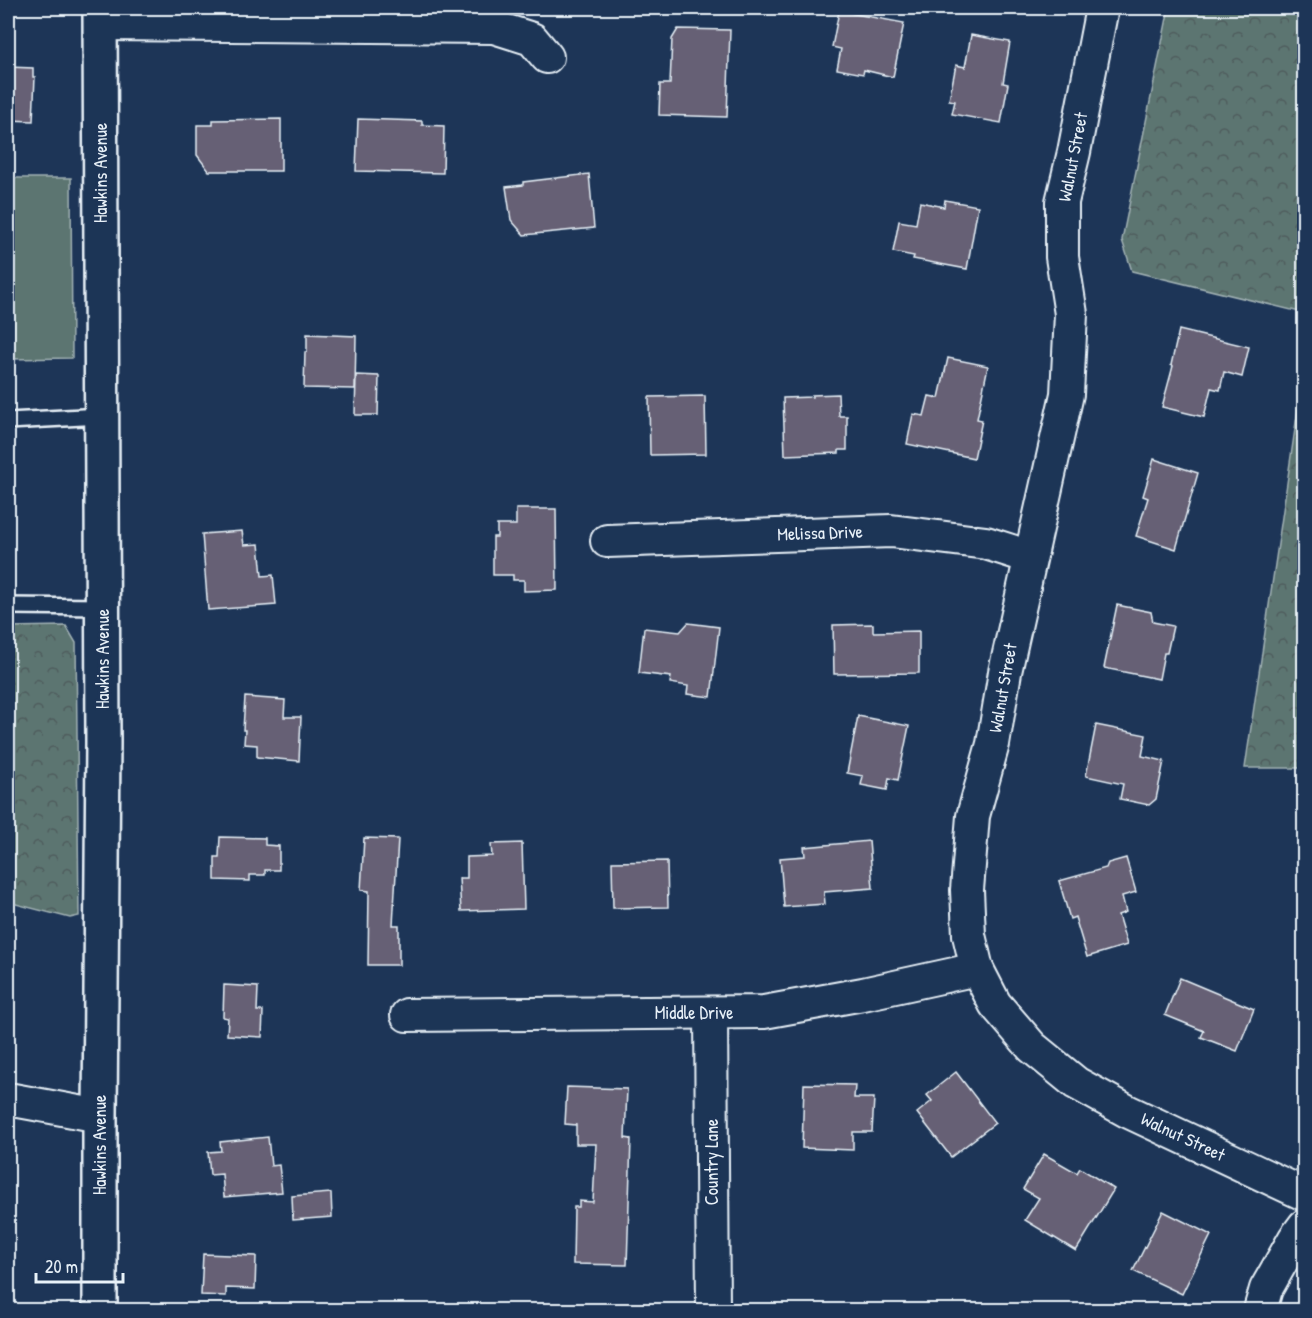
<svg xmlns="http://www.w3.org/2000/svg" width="1312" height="1318" font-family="'Patrick Hand',sans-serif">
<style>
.grass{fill:#5b7471;stroke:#a2b2b4;stroke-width:1.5}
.forest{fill:url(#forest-crowns);stroke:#a2b2b4;stroke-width:1.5}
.building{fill:#666175;stroke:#e8f1f8;stroke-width:1.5}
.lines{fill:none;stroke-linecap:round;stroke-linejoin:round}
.service-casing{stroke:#e8f1f8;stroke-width:20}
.minor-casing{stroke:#e8f1f8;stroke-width:36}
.tertiary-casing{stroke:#e8f1f8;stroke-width:38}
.service{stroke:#1d3557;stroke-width:15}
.minor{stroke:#1d3557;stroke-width:32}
.tertiary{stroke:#1d3557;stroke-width:33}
.labels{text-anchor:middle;stroke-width:5;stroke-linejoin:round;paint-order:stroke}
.street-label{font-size:18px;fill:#e8f1f8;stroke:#1d3557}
</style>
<defs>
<pattern id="forest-crowns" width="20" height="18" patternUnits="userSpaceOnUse" patternTransform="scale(1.5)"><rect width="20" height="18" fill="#5b7471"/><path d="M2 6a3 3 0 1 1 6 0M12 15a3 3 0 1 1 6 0" fill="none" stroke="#4f5c5c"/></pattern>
</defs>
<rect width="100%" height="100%" fill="#1d3557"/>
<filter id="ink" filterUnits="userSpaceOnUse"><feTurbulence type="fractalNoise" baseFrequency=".0167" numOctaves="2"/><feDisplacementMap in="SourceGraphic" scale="12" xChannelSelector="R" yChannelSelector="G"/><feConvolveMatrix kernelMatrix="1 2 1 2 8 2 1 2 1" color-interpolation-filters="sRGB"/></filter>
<g filter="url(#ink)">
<polygon class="grass" points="8,178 71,178 72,358 8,359"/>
<g class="forest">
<polygon points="1169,8 1304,8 1304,313 1132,271 1122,240"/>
<polygon points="1304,368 1304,768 1245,768"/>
<polygon points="66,626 76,643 79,916 70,918 8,902 8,627"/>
</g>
<g class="building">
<polygon points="839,11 904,23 893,77 864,70 863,74 837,69 841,49 832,47"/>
<polygon points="678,29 730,30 727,117 659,115 660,84 670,84 672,39"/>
<polygon points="971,35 1010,42 1003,83 1008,84 1001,123 952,114 955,101 949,100 956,65 965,67"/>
<polygon points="8,67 33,68 33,77 35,77 33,121 8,120"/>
<polygon points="281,119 281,171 209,171 197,155 197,125 213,125 213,120"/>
<polygon points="358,119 422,121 422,125 444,126 443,173 356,171"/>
<polygon points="589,174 594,228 524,235 511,220 506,187 523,185 523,182"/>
<polygon points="945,200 978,206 967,269 913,259 914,256 893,252 899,221 916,224 920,202 944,207"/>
<polygon points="1179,330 1249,347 1242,377 1224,372 1220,390 1211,388 1204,417 1162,407 1173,366 1171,365"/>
<polygon points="307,334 356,336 355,389 304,388 305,352 307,352"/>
<polygon points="948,358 988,366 977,419 982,420 974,458 907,444 913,414 924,416 929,396 939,398"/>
<polygon points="356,375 379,376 378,415 355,415"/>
<polygon points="838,394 839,416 847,416 847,450 839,450 839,453 785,455 783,398 812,397 812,395"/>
<polygon points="705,396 706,454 650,455 649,397"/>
<polygon points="1154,459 1198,473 1176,549 1136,536 1148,498 1143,496"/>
<polygon points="516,509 556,509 557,590 524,591 524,580 513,580 513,575 493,575 493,537 497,537 497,525 516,525"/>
<polygon points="242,531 244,545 259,544 262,576 273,575 276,605 208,610 202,534"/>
<polygon points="1117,605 1151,612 1153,622 1173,626 1167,653 1164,653 1159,679 1104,668"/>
<polygon points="688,623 719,627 711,697 687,694 688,686 670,683 671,677 639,673 644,628 680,632"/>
<polygon points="873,624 873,632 919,631 919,673 834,674 833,625"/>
<polygon points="245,697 285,700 284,717 301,717 299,761 257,757 257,745 244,744 245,730 243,730"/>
<polygon points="858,716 909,726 898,780 889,778 887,790 861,785 863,776 847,773"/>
<polygon points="1096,725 1146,735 1142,756 1164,761 1156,799 1149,805 1120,799 1123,784 1086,776"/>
<polygon points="220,837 265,838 265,845 279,846 279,870 265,870 265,875 250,875 250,881 215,880 215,857 219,857"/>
<polygon points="364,838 398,839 393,925 399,925 399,965 368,965 369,891 361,890"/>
<polygon points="869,841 873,888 824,892 825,904 784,907 780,858 805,856 804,847"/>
<polygon points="522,843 524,909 461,911 459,878 467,878 467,857 492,856 491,844"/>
<polygon points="1126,858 1136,892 1122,896 1126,912 1118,915 1127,945 1087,957 1075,917 1070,919 1059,881 1106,868 1108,863"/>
<polygon points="667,861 668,907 613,908 612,862"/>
<polygon points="1180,978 1254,1009 1237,1051 1201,1037 1204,1031 1165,1015"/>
<polygon points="224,985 258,987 257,1011 263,1011 262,1037 227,1035 228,1018 223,1017"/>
<polygon points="956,1072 995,1123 951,1157 917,1113 932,1101 927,1095"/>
<polygon points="804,1084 855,1085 854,1098 874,1098 872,1132 853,1132 853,1150 802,1148"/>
<polygon points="567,1087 627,1089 625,1138 631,1139 627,1265 573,1264 574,1207 579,1207 579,1201 593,1202 596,1144 576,1144 576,1125 565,1124"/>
<polygon points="268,1137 271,1166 279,1165 282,1192 224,1197 222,1174 210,1175 208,1152 221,1151 220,1142"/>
<polygon points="1044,1154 1077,1173 1080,1168 1114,1189 1076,1251 1025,1220 1039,1198 1023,1189"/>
<polygon points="331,1193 332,1217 293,1220 292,1196"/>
<polygon points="1163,1211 1211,1235 1182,1294 1133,1271"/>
<polygon points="203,1254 256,1256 255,1289 226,1288 226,1296 201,1295"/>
</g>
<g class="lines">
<g class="service-casing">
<g id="service">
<polyline points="8,421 102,416"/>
<polyline points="8,606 103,607"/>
</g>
</g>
<g class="minor-casing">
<g id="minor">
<polyline points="1102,8 1074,152 1062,202 1062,257 1071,314 1067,394 1005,672 993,744 973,816 967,890 969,935 977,969 995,1004 1032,1047 1076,1083 1127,1111 1304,1194"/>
<polyline points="100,24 494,27 532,39 547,57"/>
<polyline points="607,541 891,531 986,543 1030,557"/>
<polyline points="711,1013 713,1310"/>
<polyline points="407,1015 764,1012 863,994 977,969"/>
<polyline points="8,1099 100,1116"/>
<polyline points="1260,1310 1266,1289 1295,1238 1304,1226"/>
</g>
</g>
<g class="tertiary-casing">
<polyline id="tertiary" points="100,1310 100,1116 103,742 100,8"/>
</g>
<use href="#service" class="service"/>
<use href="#minor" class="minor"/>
<use href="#tertiary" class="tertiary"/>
</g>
</g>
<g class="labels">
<g class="street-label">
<text transform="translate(1073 157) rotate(-79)" y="6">Walnut Street</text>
<text transform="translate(101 173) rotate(-90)" y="6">Hawkins Avenue</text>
<text transform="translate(820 533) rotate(-2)" y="6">Melissa Drive</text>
<text transform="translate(103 659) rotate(-90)" y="6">Hawkins Avenue</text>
<text transform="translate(1003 688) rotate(-80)" y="6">Walnut Street</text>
<text x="694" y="1019">Middle Drive</text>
<text transform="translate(1183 1137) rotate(25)" y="6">Walnut Street</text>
<text transform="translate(100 1145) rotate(-90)" y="6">Hawkins Avenue</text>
<text transform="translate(712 1162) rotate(-90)" y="6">Country Lane</text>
</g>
</g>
<rect width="1312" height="1318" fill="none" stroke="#1d3557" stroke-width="30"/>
<rect x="15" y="15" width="1282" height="1288" fill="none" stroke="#e8f1f8" stroke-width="2" filter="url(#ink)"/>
<path d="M36 1273v9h87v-9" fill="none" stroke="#e8f1f8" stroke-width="3"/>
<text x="45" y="1273" font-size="18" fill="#e8f1f8" stroke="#1d3557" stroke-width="4.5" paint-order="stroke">20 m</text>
</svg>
